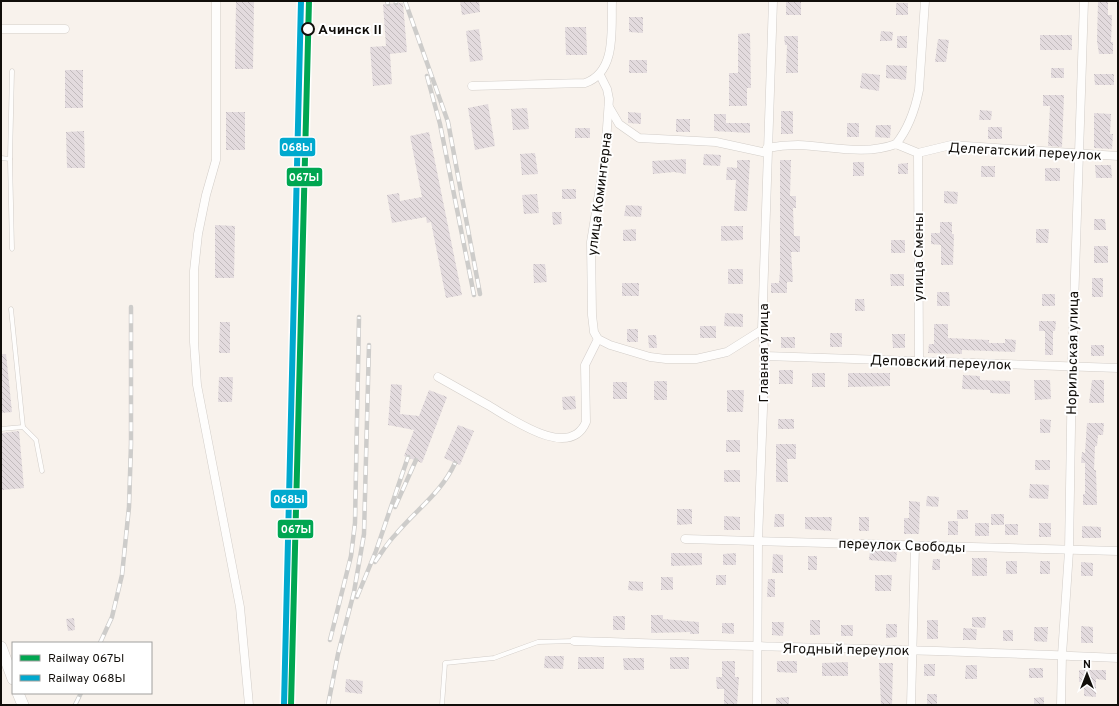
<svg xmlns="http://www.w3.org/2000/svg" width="1119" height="706" font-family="Overpass,sans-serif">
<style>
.building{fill:url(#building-back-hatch)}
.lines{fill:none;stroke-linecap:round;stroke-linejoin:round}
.service-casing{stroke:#d2cdc8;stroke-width:5}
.minor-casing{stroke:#d2cdc8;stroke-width:9}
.secondary-casing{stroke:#d2cdc8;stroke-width:12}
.service{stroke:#fefdfc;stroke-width:4}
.minor{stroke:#fefdfc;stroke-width:8}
.secondary{stroke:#fefdfc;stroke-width:11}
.rail-casing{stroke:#cdccca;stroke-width:4.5}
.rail{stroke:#fff;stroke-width:3;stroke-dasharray:9;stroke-linecap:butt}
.rail-1-casing{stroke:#fff;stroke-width:9}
.rail-2-casing{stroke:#fff;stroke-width:9}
.rail-1{stroke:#00a651;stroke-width:6}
.rail-2{stroke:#00a9ce;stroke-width:6}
.stop-dot{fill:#fff;stroke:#110e0a;stroke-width:2}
.labels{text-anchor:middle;stroke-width:4;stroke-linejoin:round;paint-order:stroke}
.stop-label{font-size:14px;font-weight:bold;fill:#110e0a;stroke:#fff;text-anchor:start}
.street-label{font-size:14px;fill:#110e0a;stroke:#fff}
.line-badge{stroke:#fff;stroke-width:1.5}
.badge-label{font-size:11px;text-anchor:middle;font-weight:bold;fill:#fff}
</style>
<defs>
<pattern id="building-back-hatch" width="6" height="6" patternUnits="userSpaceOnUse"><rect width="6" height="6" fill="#e3dbde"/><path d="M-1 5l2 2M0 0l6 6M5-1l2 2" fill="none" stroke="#c2bbbd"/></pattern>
</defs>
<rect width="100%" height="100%" fill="#f8f2ec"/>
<g class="building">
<polygon points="236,1 254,1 253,69 235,69"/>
<polygon points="460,1 479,1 480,12 462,15"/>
<rect x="786" y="1" width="15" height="14"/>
<polygon points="1098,1 1108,1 1108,15 1112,15 1111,42 1113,42 1113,54 1099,54 1097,41"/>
<polygon points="403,3 407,52 390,54 392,84 373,86 370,47 386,46 383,4"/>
<rect x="896" y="3" width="12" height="12"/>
<polygon points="629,17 643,17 643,33 629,32"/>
<polygon points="565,27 586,27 587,55 566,55"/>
<polygon points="479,29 483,60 470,62 466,31"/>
<polygon points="881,31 893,32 892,41 880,41"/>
<polygon points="750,33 751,88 747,88 747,106 729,106 729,73 738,73 738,34"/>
<rect x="1040" y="35" width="32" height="15"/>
<polygon points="784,36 798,36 798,73 786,73 787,45 785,45"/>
<rect x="897" y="36" width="10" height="12"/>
<polygon points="938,39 949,40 946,62 935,62"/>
<rect x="629" y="60" width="18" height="13"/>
<polygon points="886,65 907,66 906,80 886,78"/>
<rect x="1051" y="68" width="13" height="10"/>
<rect x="65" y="70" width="18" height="38"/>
<polygon points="862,73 880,75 879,91 860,88"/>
<polygon points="1094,74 1114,74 1114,85 1095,85"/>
<polygon points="1043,95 1064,95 1062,147 1048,146 1050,106 1043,106"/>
<polygon points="488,104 495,146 475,150 468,108"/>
<polygon points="527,108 529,129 513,130 511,109"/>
<polygon points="980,110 992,111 991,120 979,120"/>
<rect x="781" y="111" width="12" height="23"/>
<rect x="226" y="112" width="19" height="38"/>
<polygon points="628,112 641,113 641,124 628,123"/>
<polygon points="1094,113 1111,114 1110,134 1113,134 1112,149 1094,148"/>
<polygon points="714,114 726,114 726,123 750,123 750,133 714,131"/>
<rect x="676" y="119" width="14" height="13"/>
<rect x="847" y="123" width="12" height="14"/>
<polygon points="876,125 891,125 890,138 875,137"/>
<rect x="988" y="127" width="14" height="12"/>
<rect x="575" y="128" width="15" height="10"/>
<polygon points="84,131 85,168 67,168 66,132"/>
<polygon points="429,132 462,295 446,298 431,222 427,223 426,217 392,223 387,195 399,193 400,201 422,197 410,136"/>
<polygon points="535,153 538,174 522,175 520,154"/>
<polygon points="704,154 721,155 720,166 703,165"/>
<polygon points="686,159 686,174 674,172 653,174 652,161"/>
<polygon points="737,160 750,160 747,211 734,211 736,180 726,180 727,167 737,168"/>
<polygon points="780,160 791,160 790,196 796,196 796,208 793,208 794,236 800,236 800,252 791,252 793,282 787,282 787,293 771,293 771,283 779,283 780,270"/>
<rect x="853" y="162" width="11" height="14"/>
<polygon points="908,163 908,174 898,174 898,164"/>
<polygon points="1095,165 1111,165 1112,178 1096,178"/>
<rect x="981" y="166" width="14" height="11"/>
<rect x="1045" y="168" width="15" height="13"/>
<rect x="562" y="189" width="14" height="10"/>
<polygon points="944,191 958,192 957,204 944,203"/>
<polygon points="537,194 539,213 524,214 522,195"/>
<polygon points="626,205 642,206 641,217 624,216"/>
<polygon points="552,212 561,212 562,224 553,225"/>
<polygon points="1094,219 1105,219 1106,230 1094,230"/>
<polygon points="940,222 952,222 952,234 954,234 953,265 941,265 941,245 931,244 931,233 940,233"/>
<polygon points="215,225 235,226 234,278 215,278"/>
<polygon points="721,226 743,226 743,240 721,241"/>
<polygon points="636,229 636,241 623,241 623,230"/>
<polygon points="1036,229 1049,229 1048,243 1036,243"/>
<rect x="891" y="240" width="14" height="13"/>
<rect x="1094" y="246" width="14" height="17"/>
<polygon points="533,264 545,264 547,282 534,283"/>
<rect x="728" y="269" width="15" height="15"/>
<polygon points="890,274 904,274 904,286 891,286"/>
<rect x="1092" y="278" width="11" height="19"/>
<rect x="622" y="283" width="17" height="13"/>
<polygon points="937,292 949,292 950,306 937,306"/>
<rect x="1042" y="294" width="13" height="12"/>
<polygon points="855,299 864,299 865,311 855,311"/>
<polygon points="725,313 743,314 743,327 724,326"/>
<polygon points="1039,321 1056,321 1055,331 1053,331 1053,355 1045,355 1045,331 1039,331"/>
<polygon points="220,322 230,322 230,353 219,353"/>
<polygon points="934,324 948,324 948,338 989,340 989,343 1005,343 1005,339 1016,340 1015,352 962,350 962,354 928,353 929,344 934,344"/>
<rect x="700" y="326" width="16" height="12"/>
<rect x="627" y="329" width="11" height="13"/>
<rect x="830" y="333" width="12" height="14"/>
<polygon points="892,334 905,334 905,348 893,348"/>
<polygon points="648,335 656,335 657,348 649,348"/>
<rect x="781" y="337" width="14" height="11"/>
<rect x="1091" y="345" width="13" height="11"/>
<polygon points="1,354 6,354 12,412 1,413"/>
<rect x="779" y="370" width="14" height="14"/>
<rect x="812" y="373" width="13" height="14"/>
<polygon points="848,373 890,373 890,386 848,387"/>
<polygon points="963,375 980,376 980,380 1010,381 1010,394 990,393 990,390 962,389"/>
<polygon points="219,377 233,377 232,402 218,402"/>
<polygon points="1034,380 1050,380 1051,399 1035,400"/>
<polygon points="1092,380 1104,380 1104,403 1089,403"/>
<rect x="654" y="381" width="13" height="19"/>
<rect x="613" y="382" width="14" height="17"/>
<polygon points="391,384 402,385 400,414 419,416 429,390 447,397 422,463 404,456 414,430 388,425"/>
<polygon points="727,390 744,390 743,412 727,412"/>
<polygon points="575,396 576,409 563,410 562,397"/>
<rect x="778" y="419" width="16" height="10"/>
<polygon points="1040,419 1051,420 1050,433 1040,433"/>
<polygon points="1087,423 1104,423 1103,435 1098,435 1097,446 1095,446 1094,470 1096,470 1097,505 1083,505 1083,494 1085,494 1085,463 1081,463 1082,452 1085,453"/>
<polygon points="458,425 474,431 460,465 444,458"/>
<polygon points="19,431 24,488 2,490 1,433"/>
<rect x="726" y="440" width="14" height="12"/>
<polygon points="776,444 796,444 796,459 787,459 788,482 776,482"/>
<rect x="1035" y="460" width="15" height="10"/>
<rect x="724" y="470" width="16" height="12"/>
<polygon points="1030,484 1049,485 1048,499 1029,498"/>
<polygon points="927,496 939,497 938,507 926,506"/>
<polygon points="909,501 920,502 919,534 904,534 904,518 909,518"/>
<polygon points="677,509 692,509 692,524 677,525"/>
<rect x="957" y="510" width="11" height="9"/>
<polygon points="775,514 784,514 784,527 774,527"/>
<rect x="991" y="514" width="13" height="11"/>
<polygon points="724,516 740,517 740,530 724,530"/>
<polygon points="805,517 832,517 831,531 805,529"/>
<rect x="859" y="517" width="10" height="14"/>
<rect x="948" y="521" width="10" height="14"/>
<rect x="975" y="523" width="14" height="13"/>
<rect x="1039" y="523" width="12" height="14"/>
<rect x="1005" y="524" width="13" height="11"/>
<polygon points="1082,526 1101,527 1101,538 1082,538"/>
<polygon points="870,550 897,552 896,562 869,560"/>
<polygon points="671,553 702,553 702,565 671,566"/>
<polygon points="736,553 736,565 723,565 723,554"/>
<polygon points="773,554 783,555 783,573 772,573"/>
<rect x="808" y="556" width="9" height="14"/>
<rect x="972" y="558" width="15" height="18"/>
<polygon points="933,559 940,559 940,570 932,570"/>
<rect x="1006" y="561" width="11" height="13"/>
<rect x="1040" y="561" width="10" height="13"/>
<polygon points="1081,562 1093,563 1093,576 1081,576"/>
<rect x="716" y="575" width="10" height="10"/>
<polygon points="875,575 892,575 891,591 875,591"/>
<rect x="661" y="577" width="12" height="13"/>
<polygon points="768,579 775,579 775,597 767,597"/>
<polygon points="629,581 643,582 643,591 628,590"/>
<polygon points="651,615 663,615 663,619 699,622 699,634 690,634 690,632 651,633"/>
<rect x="613" y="616" width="12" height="14"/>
<polygon points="972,617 986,617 985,628 972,627"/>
<polygon points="74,618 75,630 68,631 66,619"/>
<rect x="810" y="620" width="10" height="15"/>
<rect x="927" y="620" width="11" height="19"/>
<polygon points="772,622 784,622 783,636 772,635"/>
<polygon points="722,623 734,623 734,634 722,633"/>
<polygon points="886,624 897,624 897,637 886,638"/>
<rect x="841" y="625" width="12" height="11"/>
<polygon points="1081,626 1093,627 1093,643 1081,643"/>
<polygon points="1034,627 1048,627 1047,642 1034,641"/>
<polygon points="963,628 977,629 976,640 963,640"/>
<rect x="1003" y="630" width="10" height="11"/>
<polygon points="545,656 564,656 563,669 544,668"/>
<rect x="578" y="657" width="26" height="12"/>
<rect x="670" y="657" width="19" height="12"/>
<polygon points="623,658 644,658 644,670 624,670"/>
<polygon points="722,661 735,661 735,677 739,677 737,705 724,705 724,689 717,689 716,677 722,677"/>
<polygon points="777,661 797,661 797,673 777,672"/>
<polygon points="848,662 848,676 822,676 822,663"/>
<polygon points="879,663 893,663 892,705 881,705"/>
<rect x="924" y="664" width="11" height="12"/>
<polygon points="966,665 977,665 977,679 965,679"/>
<rect x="1029" y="668" width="14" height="10"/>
<polygon points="1079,670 1106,670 1106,680 1096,679 1096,697 1084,696 1084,682 1079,682"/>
<polygon points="346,679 363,681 362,694 345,692"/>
<rect x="927" y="694" width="10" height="11"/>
<polygon points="789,697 789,705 776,705 776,698"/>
<polygon points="1044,697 1044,705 1034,705 1034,698"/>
</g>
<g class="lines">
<g class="service-casing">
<g id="service">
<polyline points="1,158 10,159 12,249"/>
<polyline points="10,159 12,71"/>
<polyline points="23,427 36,440 42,471"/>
<polyline points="1,429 23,427 11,309"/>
<polyline points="442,705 445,663 494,658 538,642 574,641"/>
</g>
</g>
<g class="minor-casing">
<g id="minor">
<polyline points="216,1 216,160 206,195 198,234 194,271 194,342 197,385 240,607 249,705"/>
<polyline points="1,29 65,29"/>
<polyline points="600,75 607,89 609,99 605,157 591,242 592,315 594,332 598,339 610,345 650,357 666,359 696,359 727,352 762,330"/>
<path d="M472,86L585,83C617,72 611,29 612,1"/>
<polyline points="609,107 619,124 639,138 716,142 767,153"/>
<path d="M896,144C908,129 915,110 919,90L925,1"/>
<path d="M767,148C777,146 788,145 798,145C830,146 864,156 896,144L918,153L951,145L1118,156"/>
<polyline points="918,153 919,362"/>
<polyline points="765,356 1118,368"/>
<path d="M438,377C454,386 470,395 486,404C508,416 569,462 586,422L585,365L598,339"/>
<polyline points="685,539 1118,551"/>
<path d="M574,641C755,647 937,649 1118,658"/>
<polyline points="757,705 758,540 765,356 762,330 773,1"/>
<polyline points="911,705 915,546"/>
<polyline points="1061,705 1062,655 1069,551 1072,366 1084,1"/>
</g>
</g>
<g class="secondary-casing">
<g id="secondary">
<polyline points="1,647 13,679"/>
<polyline points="18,693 23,705"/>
</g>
</g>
<use href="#service" class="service"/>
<use href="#minor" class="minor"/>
<use href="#secondary" class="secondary"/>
<g class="rail-casing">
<g id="rail">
<polyline points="387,1 388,4"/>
<polyline points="396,1 396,3"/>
<polyline points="405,1 448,122 480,294"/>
<polyline points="427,76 440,124 474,295"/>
<polyline points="395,507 416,460"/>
<path d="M375,562C382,552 388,542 396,534C416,510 442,492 455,463"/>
<polyline points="357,597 376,551 408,457"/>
<polyline points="330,640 351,556 355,523 359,317"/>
<polyline points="100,643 112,617 122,575 129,507 131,444 131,307"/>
<polyline points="75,705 81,693"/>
<polyline points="328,705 338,654 354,592 364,534 369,345"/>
</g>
</g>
<use href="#rail" class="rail"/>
<g class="rail-1-casing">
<polyline id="rail-1" points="291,705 309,1"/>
</g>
<g class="rail-2-casing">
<polyline id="rail-2" points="284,705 301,1"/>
</g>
<use href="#rail-1" class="rail-1"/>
<use href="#rail-2" class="rail-2"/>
</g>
<circle class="stop-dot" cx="308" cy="29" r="6"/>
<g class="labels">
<g class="stop-label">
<text x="318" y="34">Ачинск II</text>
</g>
<g class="street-label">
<text transform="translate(1025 151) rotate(3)" y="5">Делегатский переулок</text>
<text transform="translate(599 194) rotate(-83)" y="5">улица Коминтерна</text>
<text transform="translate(918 257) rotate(-90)" y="5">улица Смены</text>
<text transform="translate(763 353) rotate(-90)" y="5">Главная улица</text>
<text transform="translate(1072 353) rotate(-89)" y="5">Норильская улица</text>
<text transform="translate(941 362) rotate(2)" y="5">Деповский переулок</text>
<text transform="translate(902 545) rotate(2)" y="5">переулок Свободы</text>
<text transform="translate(846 649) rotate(1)" y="5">Ягодный переулок</text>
</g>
</g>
<g class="line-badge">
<rect x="279" y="137" width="37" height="20" rx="4" fill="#00a9ce"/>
<rect x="286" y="167" width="37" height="20" rx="4" fill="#00a651"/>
<rect x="270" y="489" width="38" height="20" rx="4" fill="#00a9ce"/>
<rect x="277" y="519" width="37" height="20" rx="4" fill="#00a651"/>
</g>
<g class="badge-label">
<text x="297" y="151">068Ы</text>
<text x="304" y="181">067Ы</text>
<text x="289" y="503">068Ы</text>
<text x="296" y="533">067Ы</text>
</g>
<rect width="1119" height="706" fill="none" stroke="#110e0a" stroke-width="4"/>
<rect x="12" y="642" width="140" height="52" fill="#ffffff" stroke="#a09f9d"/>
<rect x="20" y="655" width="20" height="6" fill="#00a651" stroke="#a09f9d"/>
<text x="48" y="662" font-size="12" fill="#110e0a">Railway 067Ы</text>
<rect x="20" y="675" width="20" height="6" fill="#00a9ce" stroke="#a09f9d"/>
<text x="48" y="682" font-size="12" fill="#110e0a">Railway 068Ы</text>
<g transform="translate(1087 674)" stroke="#ffffff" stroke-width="3" paint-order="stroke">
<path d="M0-3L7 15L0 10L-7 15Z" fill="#110e0a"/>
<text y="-6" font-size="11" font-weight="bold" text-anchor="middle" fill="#110e0a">N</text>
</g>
</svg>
